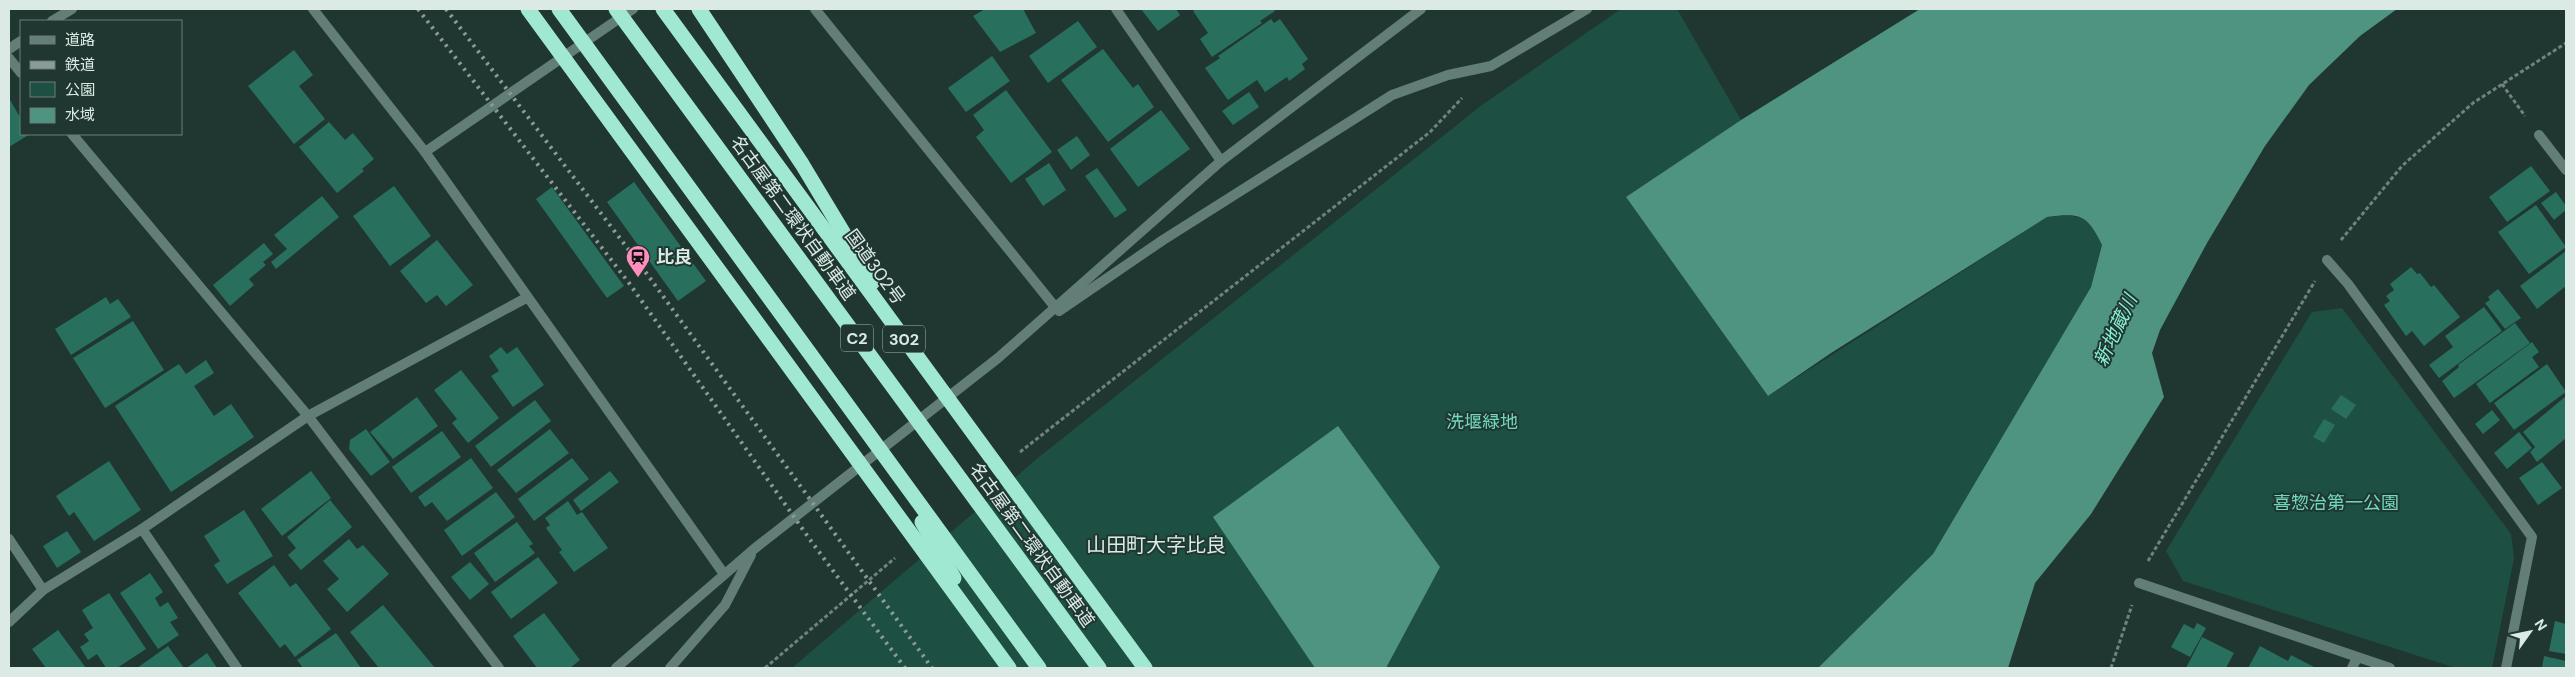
<svg xmlns="http://www.w3.org/2000/svg" width="2575" height="677" font-family="'DM Sans','Noto Sans JP',sans-serif">
<style>
.green{fill:#1d4f42}
.water{fill:#4f9481}
.building{fill:#286f5e}
.lines{fill:none;stroke-linecap:round;stroke-linejoin:round}
.path{stroke:#6f827d;stroke-width:3;stroke-dasharray:4 2.5;stroke-linecap:butt}
.street{stroke:#637e76;stroke-width:10}
.highway{stroke:#a1e8d3;stroke-width:15}
.rail{stroke:#8b9c97;stroke-width:4;stroke-dasharray:2.5 5;stroke-linecap:butt}
.labels{text-anchor:middle;stroke-width:4;stroke-linejoin:round;paint-order:stroke}
.shield{fill:#203731;stroke:#a4b4af;stroke-width:1}
.shield-label{font-size:16px;font-weight:bold;fill:#dceae5}
.street-label{font-size:18px;fill:#dceae5;stroke:#203731}
.poi-label{font-size:18px;font-weight:bold;fill:#dceae5;stroke:#203731;text-anchor:start}
.park-label{font-size:18px;fill:#70d9bd;stroke:#203731}
.water-label{font-size:19px;font-style:italic;fill:#88f1d4;stroke:#203731}
.quarter-label{font-size:20px;fill:#dceae5;stroke:#203731}
</style>
<rect width="100%" height="100%" fill="#203731"/>
<g class="green">
<path d="M1621,9H1677L1741,120L1626,197L1768,396L2047,217C2080,214 2087,214 2102,245L2091,287L1933,554L1818,668H792L1039,457L1482,105Z"/>
<polygon points="2342,308 2511,534 2514,558 2492,668 2456,668 2183,581 2166,551 2312,312"/>
</g>
<g class="water">
<path d="M1920,9H2397L2360,36L2309,85L2265,146L2207,243L2160,330L2152,353L2164,397L2091,514L2035,583L2008,668H1818L1933,554L2091,287L2102,245C2087,214 2080,213 2047,217L1831,353L1768,396L1626,197L1741,120Z"/>
<polygon points="1338,426 1440,567 1386,668 1315,668 1213,517"/>
</g>
<g class="building">
<polygon points="985,9 1023,9 1036,33 1000,52 973,16"/>
<polygon points="1141,9 1176,9 1180,15 1158,31"/>
<polygon points="1196,9 1273,9 1275,11 1260,21 1262,23 1212,57 1200,39 1208,33 1193,11"/>
<polygon points="1271,19 1274,23 1280,19 1308,59 1302,64 1305,69 1289,81 1287,77 1265,92 1257,80 1228,100 1205,68 1220,58 1218,56"/>
<polygon points="1078,21 1097,47 1048,83 1029,56"/>
<polygon points="1103,49 1133,88 1138,84 1154,107 1108,142 1061,80"/>
<polygon points="294,50 313,75 299,86 325,119 294,144 248,86"/>
<polygon points="992,56 1010,81 966,112 948,88"/>
<polygon points="1006,90 1052,152 1011,183 976,137 984,130 973,115"/>
<polygon points="1249,92 1259,107 1233,125 1222,111"/>
<polygon points="9,98 21,119 21,134 30,134 9,147"/>
<polygon points="1161,110 1190,149 1138,187 1110,149"/>
<polygon points="329,122 345,140 353,133 374,159 362,169 364,171 337,193 299,147"/>
<polygon points="1077,136 1090,155 1071,170 1057,150"/>
<polygon points="1049,163 1066,190 1043,206 1025,179"/>
<polygon points="2531,166 2550,191 2507,222 2489,197"/>
<polygon points="1097,168 1127,210 1115,218 1085,176"/>
<polygon points="634,182 706,281 678,301 607,202"/>
<polygon points="394,186 431,236 390,266 353,216"/>
<polygon points="552,187 624,286 607,298 536,199"/>
<polygon points="2556,192 2566,206 2566,210 2554,220 2541,203"/>
<polygon points="322,196 339,217 276,269 271,262 287,249 274,235"/>
<polygon points="2536,205 2566,247 2529,274 2498,232"/>
<polygon points="437,240 473,285 446,306 437,295 426,303 400,271"/>
<polygon points="264,243 273,254 263,262 266,265 249,279 254,285 230,306 213,285"/>
<polygon points="2566,251 2566,286 2537,309 2520,286"/>
<polygon points="2411,267 2417,274 2420,273 2431,287 2434,285 2460,317 2424,346 2412,331 2406,336 2384,305 2390,301 2386,296 2394,290 2390,284"/>
<polygon points="2498,289 2521,318 2505,329 2485,303 2490,300 2488,297"/>
<polygon points="106,297 110,304 118,299 131,317 71,355 55,329"/>
<polygon points="2484,307 2502,331 2439,378 2429,365 2453,347 2445,336"/>
<polygon points="133,321 164,370 105,408 73,358"/>
<polygon points="2515,323 2530,343 2454,398 2442,381 2459,367 2458,365"/>
<polygon points="2532,342 2539,352 2532,357 2539,367 2490,403 2476,384"/>
<polygon points="501,347 507,354 517,347 544,385 513,407 491,376 499,371 489,356"/>
<polygon points="206,360 214,373 194,386 214,416 231,404 254,437 171,492 115,406 179,364 186,374"/>
<polygon points="2547,364 2566,392 2514,430 2494,403"/>
<polygon points="461,370 499,418 468,443 452,423 457,419 434,390"/>
<polygon points="2341,395 2356,405 2346,419 2331,409"/>
<polygon points="2566,396 2566,438 2537,462 2530,452 2535,447 2523,432"/>
<polygon points="417,397 438,426 393,459 370,432"/>
<polygon points="535,400 551,421 491,467 475,446"/>
<polygon points="2492,410 2500,420 2483,434 2475,424"/>
<polygon points="2324,419 2335,425 2324,443 2313,437"/>
<polygon points="366,429 390,462 371,476 349,449 350,440"/>
<polygon points="550,429 569,453 516,493 497,470"/>
<polygon points="442,431 461,457 411,493 392,467"/>
<polygon points="2519,432 2532,448 2507,469 2494,453"/>
<polygon points="471,458 493,488 447,521 432,502 425,507 418,497"/>
<polygon points="572,458 589,479 534,521 518,499"/>
<polygon points="109,461 141,510 94,541 74,512 69,516 56,496"/>
<polygon points="2542,462 2562,488 2538,505 2519,478"/>
<polygon points="311,471 331,498 282,536 261,509"/>
<polygon points="610,471 619,482 581,511 573,500"/>
<polygon points="496,492 515,517 462,556 444,530"/>
<polygon points="330,500 352,527 301,570 288,555 296,548 287,537"/>
<polygon points="568,501 577,515 582,512 608,548 574,572 559,552 562,550 546,528 550,525 545,518"/>
<polygon points="244,510 273,556 227,584 214,565 220,561 204,536"/>
<polygon points="517,522 533,544 529,546 535,553 495,582 474,553"/>
<polygon points="67,531 81,552 57,568 43,546"/>
<polygon points="349,539 357,549 363,545 389,574 347,612 327,589 339,579 323,561"/>
<polygon points="538,557 558,583 511,619 491,592"/>
<polygon points="470,562 489,584 470,600 451,577"/>
<polygon points="274,565 290,587 296,583 331,629 295,657 285,644 280,648 238,593"/>
<polygon points="150,573 163,592 155,598 160,607 168,602 178,618 170,622 179,635 158,649 120,593"/>
<polygon points="109,593 146,649 117,668 106,668 97,654 88,660 80,647 89,641 84,634 93,628 82,610"/>
<polygon points="383,605 435,668 379,668 350,632"/>
<polygon points="544,613 580,660 570,668 537,668 513,636"/>
<polygon points="2555,621 2566,624 2566,654 2549,651"/>
<polygon points="2197,623 2206,628 2190,657 2171,647 2184,624 2194,629"/>
<polygon points="58,630 86,668 46,668 32,649"/>
<polygon points="336,633 361,668 303,668 297,660"/>
<polygon points="2202,637 2234,653 2226,668 2186,668"/>
<polygon points="168,646 184,668 137,668"/>
<polygon points="2260,646 2288,661 2291,655 2316,668 2248,668"/>
<polygon points="207,653 217,668 190,668 188,667"/>
<polygon points="2544,656 2566,661 2566,668 2542,668"/>
</g>
<g class="lines">
<g class="path">
<polyline points="2502,84 2525,116"/>
<polyline points="2341,240 2402,166 2473,103 2566,43"/>
<polyline points="1020,452 1430,132 1462,98"/>
<polyline points="2148,561 2315,281"/>
<polyline points="765,668 895,558"/>
<polyline points="2111,668 2132,605"/>
</g>
<g class="street">
<polyline points="313,9 425,152 724,574"/>
<polyline points="815,9 1055,307"/>
<polyline points="1116,9 1221,161"/>
<polyline points="52,21 72,9"/>
<polyline points="9,49 21,41"/>
<polyline points="9,58 21,73"/>
<polyline points="72,134 308,416 499,668"/>
<polyline points="2539,135 2566,170"/>
<polyline points="425,152 633,9"/>
<polyline points="2327,260 2348,284 2532,537 2506,668"/>
<polyline points="1059,311 1163,240 1392,95 1448,75 1491,66 1587,9"/>
<polyline points="142,529 237,668"/>
<polyline points="9,539 43,590"/>
<polyline points="2139,583 2390,668"/>
<polyline points="9,622 43,590 142,529 308,416 526,298"/>
<polyline points="616,668 754,549 998,358 1221,161 1421,9"/>
<polyline points="670,668 725,605 751,555"/>
<polyline points="2352,668 2357,658"/>
</g>
<g class="highway">
<polyline points="528,9 1009,668"/>
<polyline points="559,9 1039,668"/>
<polyline points="616,9 1099,668"/>
<polyline points="663,9 1145,668"/>
<polyline points="699,9 802,164 873,282"/>
<polyline points="922,522 954,578"/>
</g>
<g class="rail">
<polyline points="418,9 629,283 811,541 905,668"/>
<polyline points="446,9 647,274 932,668"/>
</g>
</g>
<defs>
<g id="station-pin" transform="scale(1.25)"><path d="M0 17L-7.5 6A9.5 9.5 0 1 1 7.5 6Z" fill="#fe8ebd" stroke="#203731"/><path d="M-3-6H3Q5-6 5-4V2Q5 4 3 4L4.5 6H3L1.5 4h-3L-3 6H-4.5L-3 4Q-5 4-5 2V-4Q-5-6-3-6ZM-3.5-4v3h7v-3ZM-3.5 1v1.5H-2V1ZM2 1v1.5H3.5V1Z" fill="#111"/></g>
</defs>
<g fill-rule="evenodd">
<use href="#station-pin" x="638" y="257"/>
</g>
<g class="labels">
<g class="shield">
<rect x="841" y="324.5" width="32" height="27" rx="4"/>
<rect x="883" y="325.5" width="42" height="27" rx="4"/>
</g>
<g class="shield-label">
<text x="857" y="344">C2</text>
<text x="904" y="345">302</text>
</g>
<g class="street-label">
<text transform="translate(793 218) rotate(54)" y="6">名古屋第二環状自動車道</text>
<text transform="translate(875 267) rotate(54)" y="6">国道302号</text>
<text transform="translate(1032 545) rotate(54)" y="6">名古屋第二環状自動車道</text>
</g>
<g class="poi-label">
<text x="656" y="263">比良</text>
</g>
<g class="park-label">
<text x="1482" y="428">洗堰緑地</text>
<text x="2336" y="509">喜惣治第一公園</text>
</g>
<g class="water-label">
<text transform="translate(2115 330) rotate(-65)" y="7">新地蔵川</text>
</g>
<g class="quarter-label">
<text x="1156" y="552">山田町大字比良</text>
</g>
</g>
<rect width="2575" height="677" fill="none" stroke="#dceae5" stroke-width="20"/>
<rect x="20" y="20" width="162" height="115" fill="#203731" stroke="#6b7f79"/>
<rect x="30" y="36" width="25" height="8" fill="#637e76" stroke="#6b7f79"/>
<text x="65" y="45" font-size="15" fill="#dceae5">道路</text>
<rect x="30" y="61" width="25" height="8" fill="#8b9c97" stroke="#6b7f79"/>
<text x="65" y="70" font-size="15" fill="#dceae5">鉄道</text>
<rect x="30" y="82" width="25" height="15" fill="#1d4f42" stroke="#6b7f79"/>
<text x="65" y="95" font-size="15" fill="#dceae5">公園</text>
<rect x="30" y="108" width="25" height="15" fill="#4f9481" stroke="#6b7f79"/>
<text x="65" y="120" font-size="15" fill="#dceae5">水域</text>
<g transform="translate(2530 632) rotate(57)" stroke="#203731" stroke-width="4" paint-order="stroke">
<path d="M0-4L9 19L0 12L-9 19Z" fill="#dceae5"/>
<text y="-8" font-size="14" font-weight="bold" text-anchor="middle" fill="#dceae5">N</text>
</g>
</svg>
